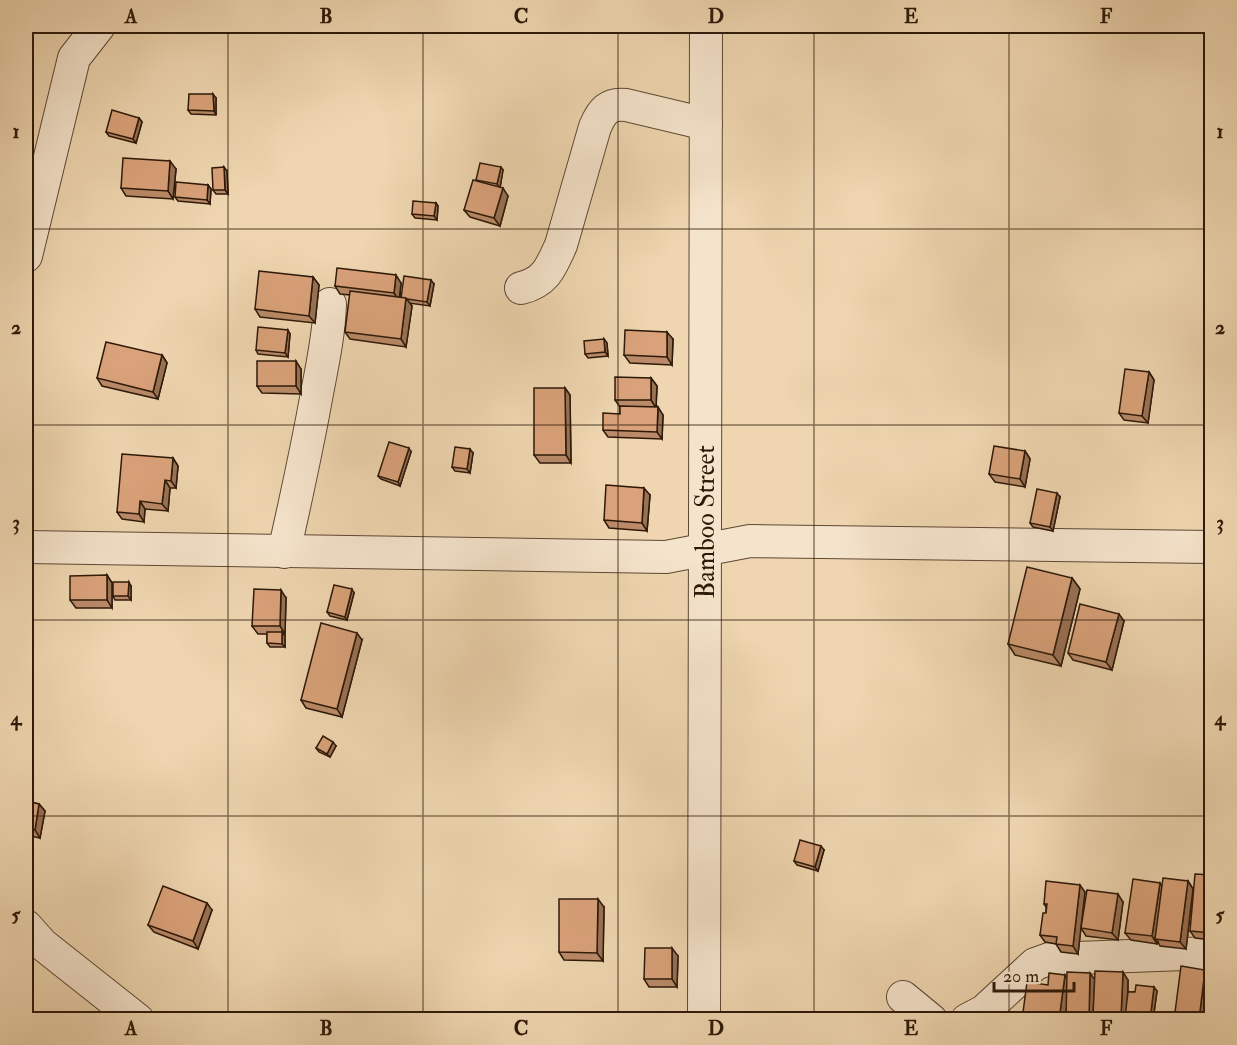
<svg xmlns="http://www.w3.org/2000/svg" width="1237" height="1045" font-family="'IM FELL Double Pica',serif">
<style>
.lines{fill:none;stroke-linecap:round;stroke-linejoin:round}
.minor-casing{stroke:#5e4833;stroke-width:34}
.minor{stroke:#f5e4cc;stroke-width:32}
.wall{fill:#bb8b69;stroke:#2d1909;stroke-width:1.5}
.shaded-wall{fill:#997155;stroke:#2d1909;stroke-width:1.5}
.building{fill:#daa27a;stroke:#2d1909;stroke-width:1.5}
.grid{fill:none;stroke:#2d1909;stroke-width:1.5;stroke-opacity:0.55}
.labels{text-anchor:middle;stroke-width:5;stroke-linejoin:round;paint-order:stroke}
.street-label{font-size:26px;fill:#2d1909;stroke:#f5e4cc}
.neatline{fill:none;stroke:#2d1909;stroke-width:2}
.grid-label{font-size:20px;text-anchor:middle;font-weight:bold;fill:#2d1909}
</style>
<rect width="100%" height="100%" fill="#efd6b0"/>
<filter id="stains"><feTurbulence type="fractalNoise" baseFrequency=".00333" numOctaves="4"/><feColorMatrix values="0 0 0 0 .2 0 0 0 0 .09 0 0 0 0 .02 0 0 0 .5 -.17"/></filter>
<radialGradient id="worn" r=".72"><stop offset=".6" stop-color="#630" stop-opacity="0"/><stop offset="1" stop-color="#630" stop-opacity=".3"/></radialGradient>
<g class="lines">
<g class="minor-casing">
<g id="minor">
<polyline points="26,256 74,58 99,26"/>
<path d="M521,288C546,282 551,267 561,245L595,127C602,111 608,103 626,105L706,124"/>
<polyline points="26,547 666,557 750,541 1212,547"/>
<path d="M284,552C295,503 306,453 315,404C321,371 329,337 330,304"/>
<polyline points="26,926 42,944 138,1020"/>
<polyline points="903,997 931,1020"/>
<polyline points="704,1020 706,26"/>
<polyline points="967,1020 984,1011 1035,964 1049,959 1212,953"/>
<polyline points="1206,1020 1212,997"/>
</g>
</g>
<use href="#minor" class="minor"/>
</g>
<g class="wall">
<polygon points="216,98 216,115 191,114 188,110"/>
<polygon points="139,118 142,122 136,143 109,136 106,132"/>
<polygon points="176,169 173,199 126,196 121,188"/>
<polygon points="503,170 500,188 508,196 500,226 470,217 464,210 477,181 476,180"/>
<polygon points="227,171 228,194 216,194 213,190"/>
<polygon points="208,185 211,189 210,204 178,201 175,197"/>
<polygon points="436,203 438,206 437,220 415,218 412,214"/>
<polygon points="313,277 319,285 315,323 260,317 255,309"/>
<polygon points="401,283 400,298 401,298 434,284 430,306 409,303 412,306 406,347 350,339 345,332 350,295 340,294 335,286"/>
<polygon points="290,334 288,357 258,354 256,350"/>
<polygon points="604,339 607,343 608,356 588,358 585,354"/>
<polygon points="673,339 672,365 630,363 624,355"/>
<polygon points="162,355 167,363 158,399 102,386 97,378"/>
<polygon points="301,369 301,394 262,393 257,386"/>
<polygon points="1149,372 1154,380 1148,423 1124,420 1119,413"/>
<polygon points="651,378 657,386 656,407 663,415 662,439 608,437 603,430 620,414 620,407 615,400"/>
<polygon points="565,388 570,395 571,463 540,463 534,455"/>
<polygon points="1025,451 1030,459 1025,487 995,482 989,474"/>
<polygon points="411,452 400,486 381,479 378,476"/>
<polygon points="473,453 470,473 455,471 452,467"/>
<polygon points="173,458 178,466 176,488 170,488 168,511 145,509 144,522 122,519 117,512"/>
<polygon points="650,495 647,531 609,528 604,520"/>
<polygon points="1060,497 1053,531 1033,527 1030,523"/>
<polygon points="107,575 112,583 112,608 76,608 70,600"/>
<polygon points="1072,578 1080,589 1061,666 1015,655 1008,644"/>
<polygon points="131,586 131,600 115,600 113,596"/>
<polygon points="354,593 347,620 330,616 327,612"/>
<polygon points="286,598 285,634 283,634 285,636 285,647 270,647 267,643 267,634 258,634 252,626"/>
<polygon points="1124,621 1112,670 1073,660 1068,653"/>
<polygon points="362,640 342,717 306,708 301,700"/>
<polygon points="336,746 330,757 319,752 316,748"/>
<polygon points="26,801 39,804 45,811 40,838 26,835"/>
<polygon points="824,850 818,871 797,865 794,861"/>
<polygon points="1212,875 1212,940 1195,938 1190,931"/>
<polygon points="1188,881 1193,889 1186,949 1160,946 1158,942 1157,944 1131,940 1125,933 1162,886"/>
<polygon points="1085,892 1078,954 1061,952 1056,944 1045,942 1040,935 1046,913 1046,907 1044,904"/>
<polygon points="1123,902 1118,940 1086,936 1081,928"/>
<polygon points="604,907 603,961 564,960 559,952"/>
<polygon points="212,910 198,949 154,932 148,925"/>
<polygon points="678,956 677,987 649,987 644,979"/>
<polygon points="1067,978 1128,980 1128,992 1157,991 1153,1020 1096,1020 1094,1018 1094,1020 1048,985"/>
</g>
<g class="shaded-wall">
<polygon points="213,94 216,98 216,115 214,111"/>
<polygon points="139,118 142,122 136,143 133,139"/>
<polygon points="170,161 176,169 173,199 168,191"/>
<polygon points="224,167 227,171 228,194 225,190"/>
<polygon points="501,167 503,170 500,188 497,184"/>
<polygon points="208,185 211,189 210,204 207,200"/>
<polygon points="503,188 508,196 500,226 494,218"/>
<polygon points="436,203 438,206 437,220 434,216"/>
<polygon points="396,275 401,283 399,301 394,293"/>
<polygon points="313,277 319,285 315,323 309,316"/>
<polygon points="431,280 434,284 430,306 427,302"/>
<polygon points="406,298 412,306 406,347 401,339"/>
<polygon points="288,330 290,334 288,357 285,353"/>
<polygon points="667,332 673,339 672,365 667,357"/>
<polygon points="604,339 607,343 608,356 605,352"/>
<polygon points="162,355 167,363 158,399 153,392"/>
<polygon points="296,361 301,369 301,394 296,386"/>
<polygon points="1149,372 1154,380 1148,423 1142,416"/>
<polygon points="651,378 657,386 656,408 651,400"/>
<polygon points="565,388 570,395 571,463 566,455"/>
<polygon points="658,407 663,415 662,439 657,432"/>
<polygon points="409,448 411,452 400,486 398,482"/>
<polygon points="470,449 473,453 470,473 467,469"/>
<polygon points="1025,451 1030,459 1025,487 1020,479"/>
<polygon points="173,458 178,466 176,488 171,481"/>
<polygon points="165,480 170,488 168,511 162,504"/>
<polygon points="644,488 650,495 647,531 642,523"/>
<polygon points="1057,493 1060,497 1053,531 1050,527"/>
<polygon points="140,501 145,509 144,522 139,514"/>
<polygon points="107,575 112,583 112,608 107,600"/>
<polygon points="1072,578 1080,589 1061,666 1053,655"/>
<polygon points="129,582 131,586 131,600 128,596"/>
<polygon points="352,589 354,593 347,620 345,617"/>
<polygon points="281,590 286,598 285,634 280,626"/>
<polygon points="1119,614 1124,621 1112,670 1106,662"/>
<polygon points="282,632 285,636 285,647 282,644"/>
<polygon points="357,633 362,640 342,717 337,709"/>
<polygon points="333,742 336,746 330,757 327,754"/>
<polygon points="39,804 45,811 40,838 35,830"/>
<polygon points="821,846 824,850 818,871 815,867"/>
<polygon points="1188,881 1193,889 1186,949 1180,942"/>
<polygon points="1160,883 1165,891 1155,939 1158,942 1157,944 1152,936"/>
<polygon points="1080,885 1085,892 1078,954 1073,946"/>
<polygon points="1118,894 1123,902 1118,940 1112,933"/>
<polygon points="598,899 604,907 603,961 597,953"/>
<polygon points="207,903 212,910 198,949 193,941"/>
<polygon points="672,948 678,956 677,987 672,979"/>
<polygon points="1205,970 1211,978 1205,1020 1199,1020"/>
<polygon points="1123,972 1128,980 1127,1018 1125,1017 1126,1020 1123,1020 1121,1017"/>
<polygon points="1090,973 1095,980 1093,1016 1094,1020 1089,1020"/>
<polygon points="1065,975 1070,983 1065,1020 1059,1020"/>
<polygon points="1154,987 1157,991 1153,1020 1150,1020"/>
</g>
<g class="building">
<polygon points="189,94 213,94 214,111 188,110"/>
<polygon points="112,110 139,118 133,139 106,132"/>
<polygon points="123,158 170,161 168,191 121,188"/>
<polygon points="480,163 501,167 497,184 476,180"/>
<polygon points="224,167 225,190 213,190 212,168"/>
<polygon points="473,180 503,188 494,218 464,210"/>
<polygon points="176,182 208,185 207,200 175,197"/>
<polygon points="413,201 436,203 434,216 412,214"/>
<polygon points="337,268 396,275 394,293 335,286"/>
<polygon points="259,271 313,277 309,316 255,309"/>
<polygon points="404,276 431,280 427,302 401,298"/>
<polygon points="350,291 406,298 401,339 345,332"/>
<polygon points="258,327 288,330 285,353 256,350"/>
<polygon points="625,330 667,332 667,357 624,355"/>
<polygon points="604,339 605,352 585,354 584,341"/>
<polygon points="106,342 162,355 153,392 97,378"/>
<rect x="257" y="361" width="39" height="25"/>
<polygon points="1125,369 1149,372 1142,416 1119,413"/>
<polygon points="615,377 651,378 651,400 615,400"/>
<polygon points="534,388 565,388 566,455 534,455"/>
<polygon points="620,406 658,407 657,432 603,430 603,413 620,414"/>
<polygon points="389,442 409,448 398,482 378,476"/>
<polygon points="994,446 1025,451 1020,479 989,474"/>
<polygon points="455,447 470,449 467,469 452,467"/>
<polygon points="122,454 173,458 171,481 165,480 162,504 140,501 139,514 117,512"/>
<polygon points="606,485 644,488 642,523 604,520"/>
<polygon points="1037,489 1057,493 1050,527 1030,523"/>
<polygon points="1027,567 1072,578 1053,655 1008,644"/>
<polygon points="107,575 107,600 70,600 70,576"/>
<polygon points="113,582 129,582 128,596 113,596"/>
<polygon points="334,585 352,589 345,617 327,612"/>
<polygon points="254,589 281,590 280,626 252,626"/>
<polygon points="1080,604 1119,614 1106,662 1068,653"/>
<polygon points="321,623 357,633 337,709 301,700"/>
<polygon points="267,632 282,632 282,644 267,643"/>
<polygon points="323,736 333,742 327,754 316,748"/>
<polygon points="26,801 39,804 35,830 26,829"/>
<polygon points="800,840 821,846 815,867 794,861"/>
<polygon points="1195,874 1212,875 1212,933 1190,931"/>
<polygon points="1163,878 1188,881 1180,942 1155,939"/>
<polygon points="1133,879 1160,883 1152,936 1125,933"/>
<polygon points="1046,881 1080,885 1073,946 1056,944 1057,937 1040,935 1043,913 1046,913 1047,904 1044,904"/>
<polygon points="163,886 207,903 193,941 148,925"/>
<polygon points="1087,890 1118,894 1112,933 1081,928"/>
<polygon points="559,899 598,899 597,953 559,952"/>
<polygon points="645,948 672,948 672,979 644,979"/>
<polygon points="1181,966 1205,970 1199,1020 1174,1020"/>
<polygon points="1095,971 1123,972 1121,1017 1093,1016"/>
<polygon points="1067,972 1090,973 1089,1020 1066,1020"/>
<polygon points="1049,973 1065,975 1059,1020 1022,1020 1027,982 1048,985"/>
<polygon points="1136,985 1154,987 1150,1020 1125,1017 1128,992 1135,992"/>
</g>
<path class="grid" d="M228,26V1020M423,26V1020M618,26V1020M814,26V1020M1009,26V1020M26,229H1212M26,425H1212M26,620H1212M26,816H1212"/>
<g class="labels">
<g class="street-label">
<text transform="translate(705 522) rotate(-90)" y="9">Bamboo Street</text>
</g>
</g>
<rect width="1237" height="1045" fill="none" stroke="#efd6b0" stroke-width="66"/>
<path d="M994 982v9h80v-9" fill="none" stroke="#2d1909" stroke-width="3"/>
<text x="1003" y="982" font-size="18" fill="#2d1909" stroke="#f5e4cc" stroke-width="4.5" paint-order="stroke">20 m</text>
<rect x="33" y="33" width="1171" height="979" class="neatline"/>
<g class="grid-label">
<text x="131" y="23">A</text>
<text x="326" y="23">B</text>
<text x="521" y="23">C</text>
<text x="716" y="23">D</text>
<text x="911" y="23">E</text>
<text x="1106" y="23">F</text>
<text x="16" y="138">1</text>
<text x="1220" y="138">1</text>
<text x="16" y="334">2</text>
<text x="1220" y="334">2</text>
<text x="16" y="529">3</text>
<text x="1220" y="529">3</text>
<text x="16" y="725">4</text>
<text x="1220" y="725">4</text>
<text x="16" y="921">5</text>
<text x="1220" y="921">5</text>
<text x="131" y="1035">A</text>
<text x="326" y="1035">B</text>
<text x="521" y="1035">C</text>
<text x="716" y="1035">D</text>
<text x="911" y="1035">E</text>
<text x="1106" y="1035">F</text>
</g>
<rect width="100%" height="100%" filter="url(#stains)"/>
<rect width="100%" height="100%" fill="url(#worn)"/>
</svg>
